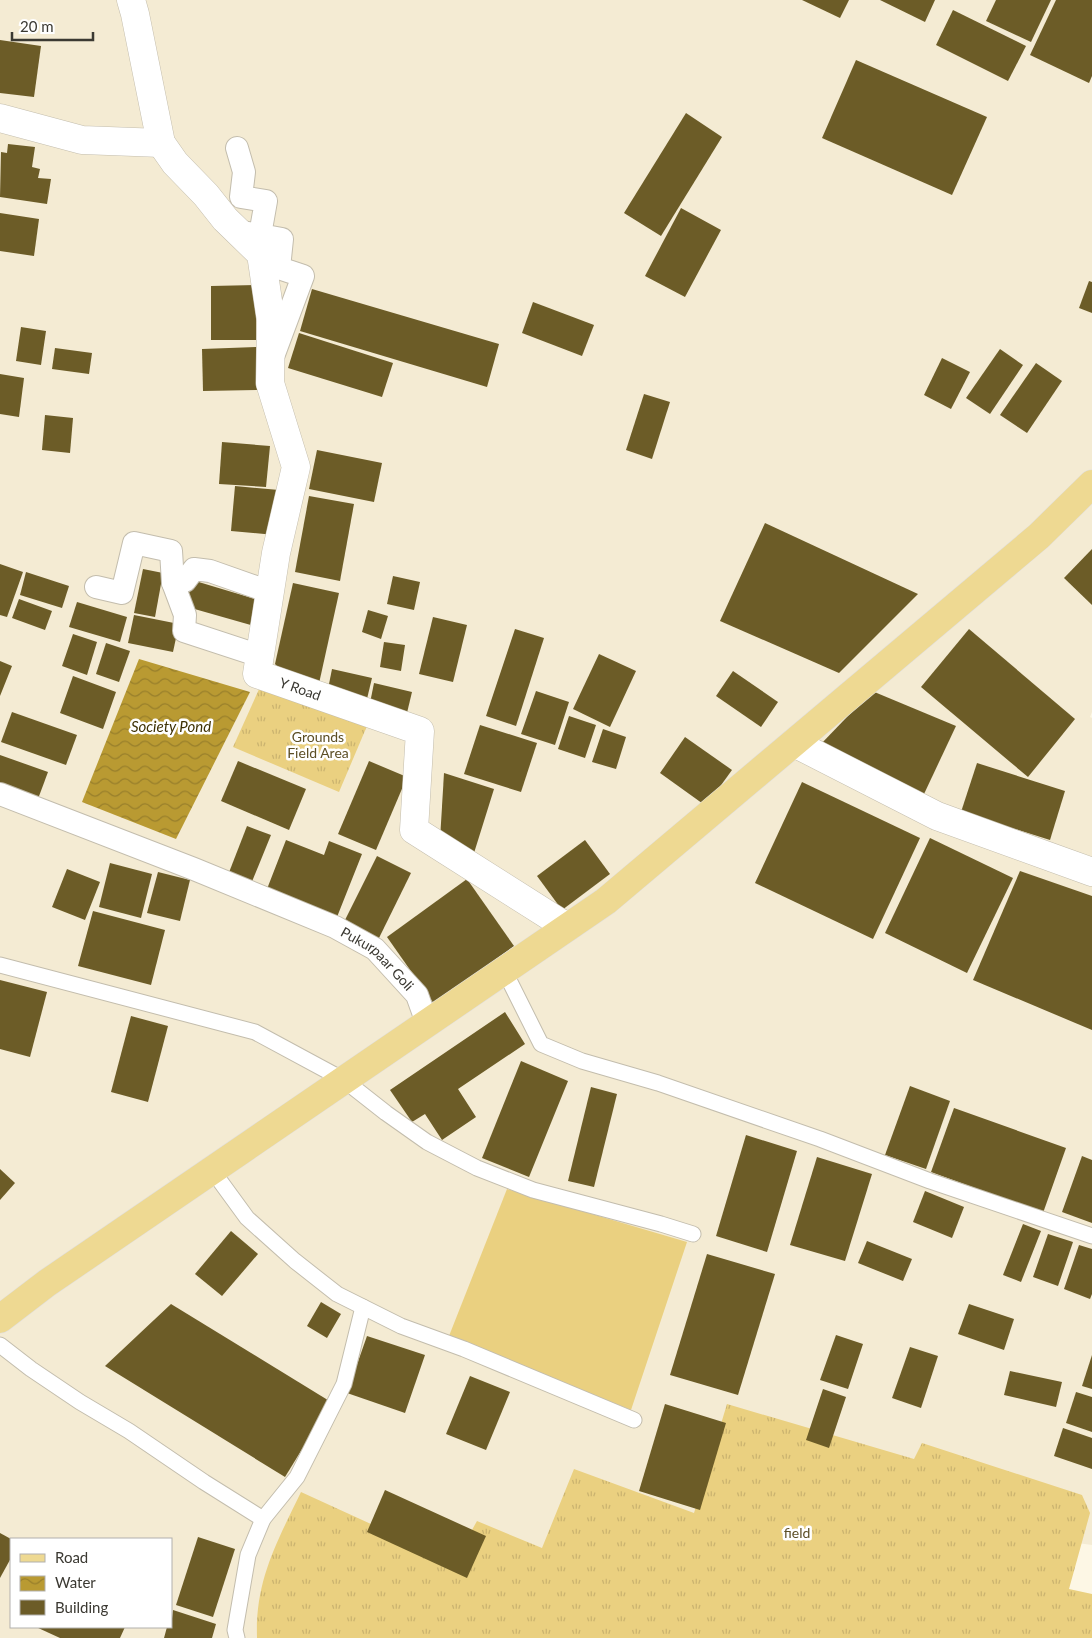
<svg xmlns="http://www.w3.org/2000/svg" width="1092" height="1638" font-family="Lato,sans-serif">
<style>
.built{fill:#f4ebd3;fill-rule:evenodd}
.grass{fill:url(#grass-tufts)}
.pitch{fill:#ead080}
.water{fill:url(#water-waves)}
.building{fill:#6c5c27}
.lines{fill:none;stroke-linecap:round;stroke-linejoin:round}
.service-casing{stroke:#c3bdad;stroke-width:17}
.pedestrian-casing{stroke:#c3bdad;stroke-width:24}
.minor-casing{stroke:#c3bdad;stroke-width:29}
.primary-casing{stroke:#e0dfde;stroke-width:29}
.service{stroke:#fff;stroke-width:15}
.pedestrian{stroke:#fff;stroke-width:22}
.minor{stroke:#fff;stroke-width:28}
.primary{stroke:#eed992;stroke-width:28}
.labels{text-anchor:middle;stroke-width:5;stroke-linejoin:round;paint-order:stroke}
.street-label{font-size:14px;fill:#3b3932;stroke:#fff}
.park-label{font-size:14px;fill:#5c4e25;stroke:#fff}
.water-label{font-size:15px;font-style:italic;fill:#3e3104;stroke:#fff}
</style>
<defs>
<pattern id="grass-tufts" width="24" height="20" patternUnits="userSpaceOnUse" patternTransform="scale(1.25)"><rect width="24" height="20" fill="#ead080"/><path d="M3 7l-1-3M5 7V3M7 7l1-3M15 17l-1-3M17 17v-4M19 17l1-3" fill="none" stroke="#cab36f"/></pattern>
<pattern id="water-waves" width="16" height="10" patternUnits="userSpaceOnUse" patternTransform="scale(1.25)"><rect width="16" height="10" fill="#b99a32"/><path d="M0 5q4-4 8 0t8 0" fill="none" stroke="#987f2b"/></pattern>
</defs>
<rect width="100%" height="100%" fill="#fdf7e5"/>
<path class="built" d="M0,0H1092V712L1090,717L1092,718V1545L736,1497L681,1621L298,1638H0ZM11,1539H171V1627H11Z"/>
<g class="grass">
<polygon points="260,687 367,726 339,792 233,747"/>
<path d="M727,1404L914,1459L922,1443L1082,1495L1090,1513L1069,1589L1092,1594V1638H257C255,1580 277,1542 301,1492L454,1562L477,1521L542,1548L574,1469L694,1513Z"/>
</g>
<polygon class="pitch" points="507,1189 687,1242 631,1410 449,1336"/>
<polygon class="water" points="139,659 250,692 176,839 82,802"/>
<g class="building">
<polygon points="802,0 849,0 840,18"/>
<polygon points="880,0 935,0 925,22"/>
<polygon points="996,0 1051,0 1031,42 986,21"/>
<polygon points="1056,0 1092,0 1092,76 1089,83 1030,55"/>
<polygon points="953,10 1026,46 1008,81 936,45"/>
<polygon points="0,40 41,46 34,97 0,93"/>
<polygon points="856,60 987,117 952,195 822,138"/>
<polygon points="686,113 722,137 661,236 624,213"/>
<polygon points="8,144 35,147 32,167 40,169 38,178 51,179 47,204 0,197 1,152 7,153"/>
<polygon points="681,208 721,230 685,297 645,276"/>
<polygon points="0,213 39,219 34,256 0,251"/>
<polygon points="1089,281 1092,282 1092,313 1079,308"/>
<polygon points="256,285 256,340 211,340 211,286"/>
<polygon points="312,289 499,344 487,387 300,331"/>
<polygon points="533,302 594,325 582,356 522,333"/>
<polygon points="21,327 46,331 41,365 16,361"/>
<polygon points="299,333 393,363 382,397 288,368"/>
<polygon points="257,347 257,390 203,391 202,349"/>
<polygon points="55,348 92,353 89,374 52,369"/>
<polygon points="1000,349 1023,365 990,414 966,398"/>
<polygon points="942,358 970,372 951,409 924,395"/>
<polygon points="1036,363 1062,381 1027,433 1000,415"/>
<polygon points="0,374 24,378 19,417 0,414"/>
<polygon points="644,394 670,402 652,459 626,450"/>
<polygon points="45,415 73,418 70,453 42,450"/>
<polygon points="222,442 270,446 266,487 219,484"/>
<polygon points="317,450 382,463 374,502 309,489"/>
<polygon points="235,486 279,490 275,535 231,531"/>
<polygon points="309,496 354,504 340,581 295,572"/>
<polygon points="765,523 918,594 839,673 720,621"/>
<polygon points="1092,549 1092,605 1064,578"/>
<polygon points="0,564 23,572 7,617 0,615"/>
<polygon points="143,569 163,573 155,617 134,613"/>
<polygon points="26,572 69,586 62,608 20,595"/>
<polygon points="393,576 420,582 414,610 387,604"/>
<polygon points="192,580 265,602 258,627 184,606"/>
<polygon points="293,583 339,593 318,688 292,682 275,664"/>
<polygon points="19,599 52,611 45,630 12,618"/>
<polygon points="77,602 127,617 120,642 69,627"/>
<polygon points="368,610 388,616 381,639 362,632"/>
<polygon points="134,615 179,624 173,652 128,643"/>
<polygon points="433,617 467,625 453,682 419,674"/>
<polygon points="515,629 544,638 516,726 486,716"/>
<polygon points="969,629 1075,719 1028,777 921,687"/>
<polygon points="73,634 97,642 87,675 62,666"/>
<polygon points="384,642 405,645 401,671 380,667"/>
<polygon points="106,643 130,651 119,682 96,674"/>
<polygon points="599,654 636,671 610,727 573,709"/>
<polygon points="0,661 12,666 0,696"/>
<polygon points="332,669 372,678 366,703 327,694"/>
<polygon points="733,671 778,702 761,727 716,696"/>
<polygon points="73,676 116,692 103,729 60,713"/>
<polygon points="374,683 412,692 406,717 369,708"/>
<polygon points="536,691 569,702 555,745 521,734"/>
<polygon points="872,691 956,726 924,794 820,745"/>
<polygon points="12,712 77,735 66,765 1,742"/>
<polygon points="569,716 596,725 585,758 558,749"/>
<polygon points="480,725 537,743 521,792 464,774"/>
<polygon points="603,729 626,737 616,769 592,762"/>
<polygon points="685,737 732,770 706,806 660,773"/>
<polygon points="0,755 48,772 35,807 0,795"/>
<polygon points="238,761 306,789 289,830 221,801"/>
<polygon points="369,761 407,777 376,850 338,834"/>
<polygon points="977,763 1065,791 1050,840 961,812"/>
<polygon points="444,773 494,789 474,853 440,840"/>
<polygon points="802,782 920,838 873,939 755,883"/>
<polygon points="247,826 271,835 251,884 228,875"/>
<polygon points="930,838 1013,878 967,973 885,933"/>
<polygon points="286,840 324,855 329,841 362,854 337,917 267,889"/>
<polygon points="585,840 610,874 562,910 537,876"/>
<polygon points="377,856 411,873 378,940 344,922"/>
<polygon points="110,863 152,874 141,918 99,907"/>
<polygon points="67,869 100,882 85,920 52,907"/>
<polygon points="1020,871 1092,896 1092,1030 973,980"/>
<polygon points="158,872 190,880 180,921 147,913"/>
<polygon points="467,879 514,946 434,1004 387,937"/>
<polygon points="93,911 165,930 151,985 78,966"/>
<polygon points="0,980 47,992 30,1057 0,1049"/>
<polygon points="505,1012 525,1044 458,1089 476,1117 442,1140 425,1114 412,1122 390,1090"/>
<polygon points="131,1016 168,1026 148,1102 111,1092"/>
<polygon points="521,1061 568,1081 529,1177 482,1158"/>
<polygon points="910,1086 950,1101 926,1169 885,1155"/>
<polygon points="591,1087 617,1094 594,1187 568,1181"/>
<polygon points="954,1108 1066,1148 1043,1213 931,1172"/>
<polygon points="746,1135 797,1151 767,1252 716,1236"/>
<polygon points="1082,1156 1092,1160 1092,1223 1062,1212"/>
<polygon points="817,1157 872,1174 845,1261 790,1245"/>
<polygon points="0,1169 15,1183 0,1200"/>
<polygon points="925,1191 964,1207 952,1238 913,1222"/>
<polygon points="1023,1224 1041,1231 1021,1282 1003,1275"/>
<polygon points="231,1231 258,1254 222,1296 195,1274"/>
<polygon points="1048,1234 1073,1242 1058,1286 1033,1277"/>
<polygon points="867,1241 912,1259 903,1281 858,1263"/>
<polygon points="1079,1245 1092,1249 1092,1294 1090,1299 1064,1289"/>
<polygon points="707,1254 775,1274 738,1395 670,1375"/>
<polygon points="321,1302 341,1314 327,1338 307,1326"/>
<polygon points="171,1304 331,1402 285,1477 105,1366"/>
<polygon points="969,1304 1014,1319 1004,1350 958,1334"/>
<polygon points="836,1335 863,1344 848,1389 820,1380"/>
<polygon points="367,1336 425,1355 405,1413 347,1393"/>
<polygon points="910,1347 938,1356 921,1408 892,1398"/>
<polygon points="1092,1355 1092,1389 1082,1386"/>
<polygon points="1010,1371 1062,1382 1056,1407 1004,1395"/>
<polygon points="470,1376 510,1392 486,1450 446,1434"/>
<polygon points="823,1389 846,1397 829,1448 806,1440"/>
<polygon points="1076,1392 1092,1397 1092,1432 1066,1423"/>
<polygon points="665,1404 726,1423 700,1510 639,1491"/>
<polygon points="1063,1428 1092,1438 1092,1469 1054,1456"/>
<polygon points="385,1490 486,1536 467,1578 367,1532"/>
<polygon points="0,1533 11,1539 11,1558 0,1578"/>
<polygon points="198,1537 235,1549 213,1617 176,1605"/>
<polygon points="173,1610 216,1624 212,1638 164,1638 167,1627 171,1627"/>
<polygon points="36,1627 125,1627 120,1638 60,1638"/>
</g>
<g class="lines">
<g class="service-casing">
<g id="service">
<polyline points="0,965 255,1032 344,1080 386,1113 427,1142 477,1168 533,1190 661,1224 693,1234"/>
<polyline points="504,970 541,1044 582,1061 658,1083 820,1139 930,1181 1092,1236"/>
<polyline points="212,1170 247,1218 295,1261 337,1294 401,1326 464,1349 634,1420"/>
<polyline points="0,1345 31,1369 80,1402 129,1431 204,1482 263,1519"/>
<polyline points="237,1638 235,1630 248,1555 263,1519 297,1477 344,1384 363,1307"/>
</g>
</g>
<g class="pedestrian-casing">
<g id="pedestrian">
<polyline points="237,148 244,172 241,197 266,201 260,235"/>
<polyline points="237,231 282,239 279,268 303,276 274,354"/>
<polyline points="173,583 185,581 194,569 210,571 270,592"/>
<polyline points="96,587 122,593 134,543 171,551 173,583 185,615 184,631 260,656"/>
<path id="s1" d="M0,794L194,869L335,927L375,949L417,995L427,1023"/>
</g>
</g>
<g class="minor-casing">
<g id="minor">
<path id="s2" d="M131,0L135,14L161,143L175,163L206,195L225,219L261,254L271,321L270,383L296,467L276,553L257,674L420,731L414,830L567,927"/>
<polyline points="0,118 82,140 161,143"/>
<polyline points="794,743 937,816 1092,872"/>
</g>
</g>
<g class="primary-casing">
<polyline id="primary" points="0,1319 47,1283 606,901 1039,536 1092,484"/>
</g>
<use href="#service" class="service"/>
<use href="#pedestrian" class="pedestrian"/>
<use href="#minor" class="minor"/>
<use href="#primary" class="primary"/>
</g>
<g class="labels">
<g class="street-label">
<text dy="5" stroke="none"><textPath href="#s2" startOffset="770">Y Road</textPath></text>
<text dy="5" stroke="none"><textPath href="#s1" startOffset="414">Pukurpaar Goli</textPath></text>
</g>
<g class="park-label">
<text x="318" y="742">Grounds<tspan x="318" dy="16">Field Area</tspan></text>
<text x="797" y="1538">field</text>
</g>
<g class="water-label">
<text x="171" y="732">Society Pond</text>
</g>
</g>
<rect x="10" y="1538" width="162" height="90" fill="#ffffff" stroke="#b1b0ad"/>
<rect x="20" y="1554" width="25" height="8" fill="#eed992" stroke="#b1b0ad"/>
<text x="55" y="1563" font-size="15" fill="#3b3932">Road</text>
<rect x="20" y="1576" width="25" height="15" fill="url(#water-waves)" stroke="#b1b0ad"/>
<text x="55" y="1588" font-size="15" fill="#3b3932">Water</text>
<rect x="20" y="1600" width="25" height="15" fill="#6c5c27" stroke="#b1b0ad"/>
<text x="55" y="1613" font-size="15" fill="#3b3932">Building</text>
<path d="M12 32v8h81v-8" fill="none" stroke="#3b3932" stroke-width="2.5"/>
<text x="20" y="32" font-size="15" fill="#3b3932" stroke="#ffffff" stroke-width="4" paint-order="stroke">20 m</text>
</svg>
